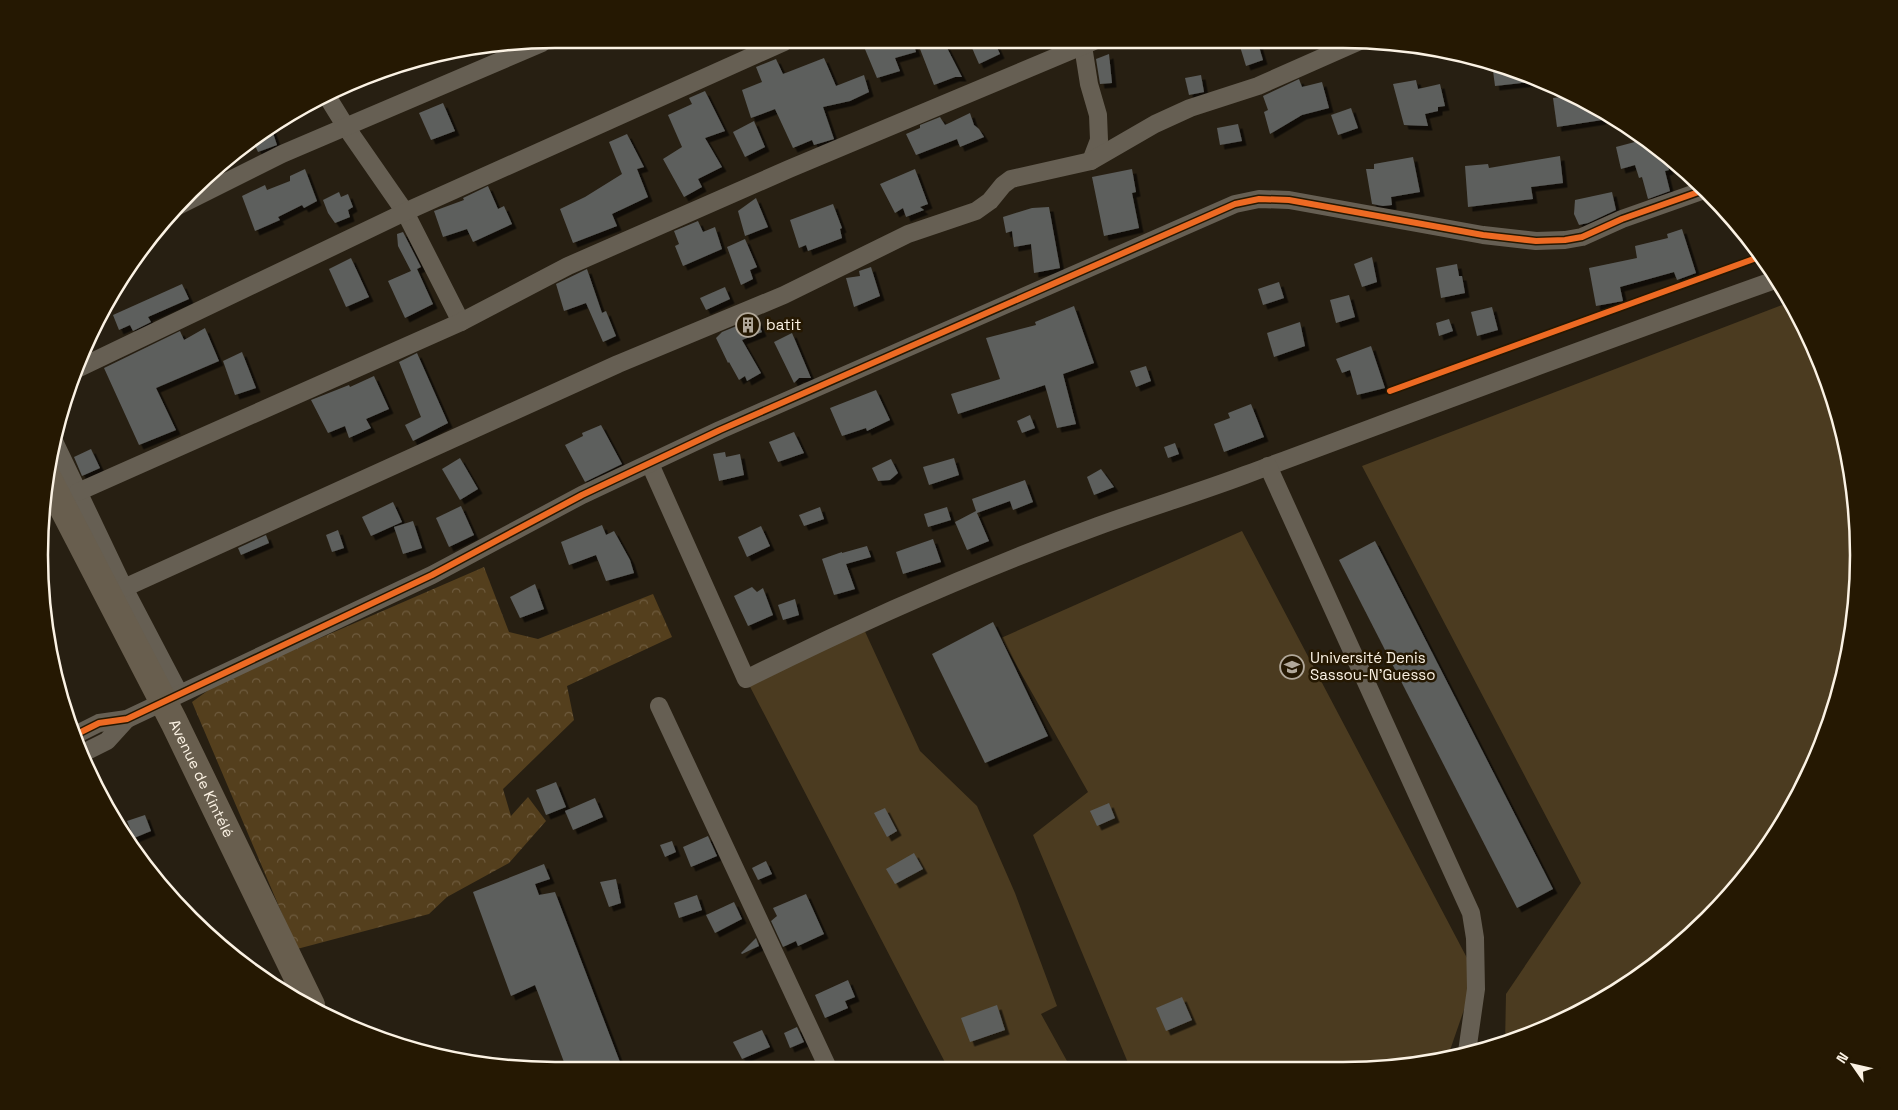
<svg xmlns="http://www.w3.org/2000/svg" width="1898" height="1110" font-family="'Space Grotesk',sans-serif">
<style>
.green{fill:#4b3b20}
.forest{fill:url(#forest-crowns)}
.building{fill:#5d5f5d;filter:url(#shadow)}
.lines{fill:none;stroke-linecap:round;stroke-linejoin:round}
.minor{stroke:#665f53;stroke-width:18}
.primary{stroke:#685e4e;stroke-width:28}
.cycleway-casing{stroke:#251802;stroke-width:9}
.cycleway{stroke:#ed6a23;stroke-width:6}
.labels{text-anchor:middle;stroke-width:5;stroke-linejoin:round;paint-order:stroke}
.poi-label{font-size:15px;fill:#fbf2e4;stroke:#251802;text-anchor:start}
.street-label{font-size:15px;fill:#fbf2e4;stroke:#251802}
.rim{fill:none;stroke:#fbf2e4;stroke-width:2.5}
</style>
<defs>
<pattern id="forest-crowns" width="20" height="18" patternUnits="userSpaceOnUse" patternTransform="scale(1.25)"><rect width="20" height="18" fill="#543f1d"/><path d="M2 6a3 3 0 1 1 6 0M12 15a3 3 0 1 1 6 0" fill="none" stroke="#6e5b3e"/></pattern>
<filter id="shadow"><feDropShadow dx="4.5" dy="4.5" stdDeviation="0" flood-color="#0009"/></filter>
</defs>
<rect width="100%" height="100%" fill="#271f12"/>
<g class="green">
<polygon points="1790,302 1820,357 1849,454 1859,555 1849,655 1820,752 1772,842 1708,920 1601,1002 1505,1045 1506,994 1581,883 1362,466"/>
<polygon points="1242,531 1476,975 1448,1056 1377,1070 1131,1070 1033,835 1088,792 1001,638"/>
<polygon points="862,625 920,751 977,806 1015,893 1057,1006 1041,1014 1072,1070 949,1070 746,679"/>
</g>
<polygon class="forest" points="484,567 509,632 538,639 653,594 672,637 567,686 574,720 503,789 511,816 528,797 546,821 509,863 447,897 429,914 297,949 192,702 221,681"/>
<g class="building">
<polygon points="1238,40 1257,40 1263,60 1246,66"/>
<polygon points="969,41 994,41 1000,54 979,64"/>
<polygon points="862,42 913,42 916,52 895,58 900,71 877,78"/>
<polygon points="944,42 962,77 955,77 934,85 920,49"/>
<polygon points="1109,54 1112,83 1100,84 1096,59"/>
<polygon points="824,58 836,86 864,75 869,92 850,101 823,107 834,139 814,145 812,140 793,148 775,109 751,118 742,90 762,82 756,67 776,59 783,74"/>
<polygon points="1492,63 1509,66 1540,81 1495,86"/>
<polygon points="1201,75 1204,92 1189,95 1185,78"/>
<polygon points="1299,79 1302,87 1322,82 1329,108 1302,115 1270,134 1264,112 1268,110 1263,96"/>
<polygon points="1416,80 1418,89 1440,84 1445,106 1438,107 1438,111 1425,114 1428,126 1404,125 1393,84"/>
<polygon points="705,91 725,131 705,138 722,167 698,179 702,187 684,197 663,159 682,147 668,115 692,104 689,98"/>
<polygon points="1569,96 1601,111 1602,120 1557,127 1553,98"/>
<polygon points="443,103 455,131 431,140 419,113"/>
<polygon points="1351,108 1358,128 1338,135 1331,115"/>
<polygon points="970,113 974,125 979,129 984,137 960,147 957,139 916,155 906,134 920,128 920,125 940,117 945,125"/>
<polygon points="754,121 765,147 745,157 733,132"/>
<polygon points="1238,124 1242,141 1220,145 1217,128"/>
<polygon points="271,127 277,145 258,152 252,139"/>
<polygon points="627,134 644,167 637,169 648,197 612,214 617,226 573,243 560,209 585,197 622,174 609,142"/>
<polygon points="1646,139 1664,154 1669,170 1665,171 1670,191 1648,199 1642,177 1639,178 1635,165 1621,169 1616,147"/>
<polygon points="1560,156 1563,183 1531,187 1533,199 1468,207 1465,166 1488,164 1489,168"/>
<polygon points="1413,157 1420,192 1391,197 1392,205 1383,206 1372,204 1366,169 1374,169 1374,164"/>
<polygon points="305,169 317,201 304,208 302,205 278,217 280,220 255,231 242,196 265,185 267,190 290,181 290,176"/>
<polygon points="915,169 928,204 920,207 924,210 906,217 903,208 895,213 880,184"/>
<polygon points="1132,169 1136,192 1132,193 1139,228 1104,236 1092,177"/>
<polygon points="488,186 498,209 504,206 512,224 473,242 467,229 443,237 434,211 464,200 463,198"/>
<polygon points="339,192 341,197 348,194 353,207 348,210 350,217 335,223 328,213 323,200"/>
<polygon points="1612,192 1616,210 1588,223 1579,225 1574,214 1575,200"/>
<polygon points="756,198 768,227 745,236 738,211"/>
<polygon points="833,204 842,228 840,229 842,238 808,251 806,245 799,248 790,220"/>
<polygon points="1049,207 1060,268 1034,273 1031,244 1014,247 1012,231 1006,233 1003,217 1032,208"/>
<polygon points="698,221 703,232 715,227 722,249 683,266 675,246 679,244 674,231"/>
<polygon points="1682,229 1696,273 1677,280 1674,272 1620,287 1623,301 1596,306 1589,268 1637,258 1635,246 1668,238 1667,234"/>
<polygon points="403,232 421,267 417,269 433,304 405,318 388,281 411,271 398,246 397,234"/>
<polygon points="745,239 757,267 750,270 753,279 741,285 727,247"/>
<polygon points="1372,257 1377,282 1362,287 1354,264"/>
<polygon points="351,258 369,297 346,307 329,269"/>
<polygon points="1457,264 1459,276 1462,276 1465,293 1441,298 1436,268"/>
<polygon points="871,267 880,296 854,307 846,278 860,276 859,271"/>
<polygon points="587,269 602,313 606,311 616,336 603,342 586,303 564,311 556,284"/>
<polygon points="1279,282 1284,298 1263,305 1258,289"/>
<polygon points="182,284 189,299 148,317 151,322 133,331 130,325 119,330 113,315"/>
<polygon points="725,287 730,299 706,310 700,298"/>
<polygon points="1349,295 1355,317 1336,323 1330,300"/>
<polygon points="1074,306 1094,363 1063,374 1076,424 1057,428 1045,385 958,414 951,394 1000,379 986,338 1036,325 1035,322"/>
<polygon points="1492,307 1498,330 1477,336 1471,312"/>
<polygon points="756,318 762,332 742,340 761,373 747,381 745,376 739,380 729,362 728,363 716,338 722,332"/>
<polygon points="1449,319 1453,331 1439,336 1436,323"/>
<polygon points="1300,322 1305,346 1274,357 1267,333"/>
<polygon points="205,328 219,361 156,388 176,430 139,445 104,368 180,331 184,340"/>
<polygon points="792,333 811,378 799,378 794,383 774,342"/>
<polygon points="1371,346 1385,388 1357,395 1350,370 1342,373 1336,359"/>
<polygon points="242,352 256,388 235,395 223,361"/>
<polygon points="417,353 448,423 413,441 405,425 421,417 399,362"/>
<polygon points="1146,366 1151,381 1136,387 1130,371"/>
<polygon points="374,376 389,409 366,419 371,428 349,438 345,426 328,433 311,400 349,385 350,387"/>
<polygon points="876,390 890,420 867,431 866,428 842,436 830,408"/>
<polygon points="1251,404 1264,437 1224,452 1214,424 1230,418 1228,413"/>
<polygon points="1030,415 1035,428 1022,433 1017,421"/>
<polygon points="601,425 622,464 585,482 565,445 583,436 582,433"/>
<polygon points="794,432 804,453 778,462 769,442"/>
<polygon points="1175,443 1179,454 1168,458 1164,447"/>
<polygon points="91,449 100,468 82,476 74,457"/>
<polygon points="725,452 726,457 740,454 744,475 719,481 713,454"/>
<polygon points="460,458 478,489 460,500 442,469"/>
<polygon points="954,458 959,475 929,485 923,467"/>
<polygon points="891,459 898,473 890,480 878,481 872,468"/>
<polygon points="1101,469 1114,487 1094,495 1087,477"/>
<polygon points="1025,480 1033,502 1013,510 1010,501 977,513 989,541 967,550 955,522 976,511 972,499"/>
<polygon points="393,502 402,522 371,536 362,517"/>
<polygon points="461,506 474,535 449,547 436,518"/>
<polygon points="820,507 824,519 804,526 799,515"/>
<polygon points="947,507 951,520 928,527 924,514"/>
<polygon points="413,521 422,548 403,554 394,527"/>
<polygon points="602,525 606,535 614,531 630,560 634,573 606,581 596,555 569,565 561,542"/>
<polygon points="761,526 770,546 747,557 738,537"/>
<polygon points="338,530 344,548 332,552 326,535"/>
<polygon points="266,535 269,543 241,555 238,548"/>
<polygon points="933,539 941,562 903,574 896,552"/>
<polygon points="1375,541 1553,889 1517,908 1339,560"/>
<polygon points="867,546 871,557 846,564 855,589 834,595 822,559 842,552 842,553"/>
<polygon points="535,584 544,609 520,618 510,597"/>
<polygon points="752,587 757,592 763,588 773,615 748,626 734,596"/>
<polygon points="795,599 799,615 783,620 778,605"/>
<polygon points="993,622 1048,736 985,763 932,654"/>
<polygon points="556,782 566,807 546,815 536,790"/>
<polygon points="595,798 603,817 573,830 565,811"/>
<polygon points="1109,803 1115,818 1097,826 1090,811"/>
<polygon points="885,808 897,831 887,837 874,813"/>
<polygon points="145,815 151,831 134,838 127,821"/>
<polygon points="708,836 717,856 691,867 683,847"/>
<polygon points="672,841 676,852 665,857 660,845"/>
<polygon points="914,853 923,869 895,884 886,869"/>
<polygon points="766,861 772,874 758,880 752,868"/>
<polygon points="544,864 550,879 535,884 539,895 555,892 623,1070 567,1070 535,985 511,996 473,892"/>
<polygon points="616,879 621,903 609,907 600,882"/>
<polygon points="806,894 824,934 798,946 796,941 783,947 771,921 777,916 773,908"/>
<polygon points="697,895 702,910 679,918 674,903"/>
<polygon points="734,902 742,919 715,933 706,915"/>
<polygon points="756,938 759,946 742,954 741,953"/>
<polygon points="848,980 855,997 845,1001 848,1008 825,1018 815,995"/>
<polygon points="1182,997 1192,1020 1166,1031 1156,1008"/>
<polygon points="997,1005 1005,1030 970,1042 961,1018"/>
<polygon points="797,1027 804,1042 790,1048 784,1033"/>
<polygon points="762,1030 770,1047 742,1059 733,1042"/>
</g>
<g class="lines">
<g class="minor">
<polyline points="1083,46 1089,84 1098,115 1099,140 1091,161"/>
<polyline points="325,93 346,127 405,212 461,322"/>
<polyline points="176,207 282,154 542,43"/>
<polyline points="75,370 405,212 784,42"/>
<polyline points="53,439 124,588 179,693"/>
<path d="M650,464L746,679C860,622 978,570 1098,526C1147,508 1197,493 1245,475C1423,409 1600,342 1778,279"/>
<polyline points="1268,466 1471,913 1475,938 1476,989 1467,1052"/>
<polyline points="78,492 461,322 568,266 789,169 1094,41"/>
<polyline points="124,588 618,364 784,295 908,234 976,211 990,201 1003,185 1011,179 1091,161 1155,124 1190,108 1258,86 1362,40"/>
<polyline points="659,706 829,1070"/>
<polyline points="73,736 99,723 127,719 432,575 582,495 720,430 1235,204 1259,199 1289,200 1483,235 1536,241 1565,240 1582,237 1622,219 1707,189"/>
<polyline points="81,754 107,741 127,719"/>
</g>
<path class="primary" id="s1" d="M46,475L174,722L311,1005"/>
<g class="cycleway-casing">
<g id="cycleway">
<polyline points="1390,391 1762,256"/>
<polyline points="73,736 99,723 127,719 432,575 582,495 720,430 1235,204 1259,199 1289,200 1483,235 1536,241 1565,240 1582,237 1622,219 1707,189"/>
</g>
</g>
<use href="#cycleway" class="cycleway"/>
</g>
<defs>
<g id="building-ring" transform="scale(1.25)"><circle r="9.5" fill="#251802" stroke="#b1a89a" stroke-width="1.5"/><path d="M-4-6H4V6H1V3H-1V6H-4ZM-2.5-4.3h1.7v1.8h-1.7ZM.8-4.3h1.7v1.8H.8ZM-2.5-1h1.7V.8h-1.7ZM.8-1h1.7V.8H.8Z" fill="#b1a89a"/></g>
<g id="university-ring" transform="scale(1.25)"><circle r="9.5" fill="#251802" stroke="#b1a89a" stroke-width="1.5"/><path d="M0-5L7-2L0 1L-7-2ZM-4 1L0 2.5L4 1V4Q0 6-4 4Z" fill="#b1a89a"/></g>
</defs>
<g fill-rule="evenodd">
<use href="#building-ring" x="748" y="325"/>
<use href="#university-ring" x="1292" y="667"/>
</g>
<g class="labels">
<g class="poi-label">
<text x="766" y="330">batit</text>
<text x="1310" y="663">Université Denis<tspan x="1310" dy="17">Sassou-N'Guesso</tspan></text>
</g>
<g class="street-label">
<text dy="5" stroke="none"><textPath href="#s1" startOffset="341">Avenue de Kintélé</textPath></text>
</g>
</g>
<path d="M0 0H1898V1110H0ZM555 48H1343A507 507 0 0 1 1850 555V555A507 507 0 0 1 1343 1062H555A507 507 0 0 1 48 555V555A507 507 0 0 1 555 48Z" fill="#251802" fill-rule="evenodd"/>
<path class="rim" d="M555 48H1343A507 507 0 0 1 1850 555V555A507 507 0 0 1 1343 1062H555A507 507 0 0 1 48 555V555A507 507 0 0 1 555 48Z"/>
<g transform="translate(1853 1065) rotate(304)" stroke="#251802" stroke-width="4" paint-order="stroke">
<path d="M0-4L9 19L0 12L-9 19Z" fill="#fbf2e4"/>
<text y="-8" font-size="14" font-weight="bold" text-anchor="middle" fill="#fbf2e4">N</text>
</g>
</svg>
